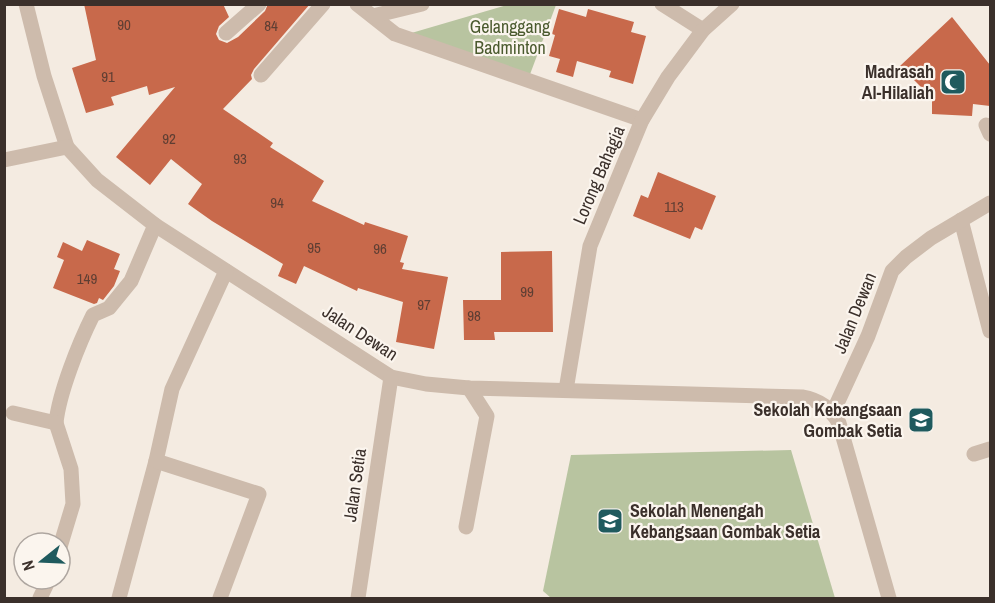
<svg xmlns="http://www.w3.org/2000/svg" width="995" height="603" font-family="'Archivo Narrow',sans-serif">
<style>
.green{fill:#b8c4a0}
.building{fill:#c8694b}
.lines{fill:none;stroke-linecap:round;stroke-linejoin:round}
.minor{stroke:#cdbbac;stroke-width:15}
.labels{text-anchor:middle;stroke-width:4.5;stroke-linejoin:round;paint-order:stroke}
.number-label{font-size:15px;fill:#5e3e33}
.park-label{font-size:18px;fill:#4a5a2e;stroke:#fbf5ee}
.poi-label{font-size:18px;font-weight:bold;fill:#3b302b;stroke:#fbf5ee;text-anchor:end}
.street-label{font-size:18px;fill:#3b302b;stroke:#fbf5ee}
</style>
<rect width="100%" height="100%" fill="#f4ebe1"/>
<g class="green">
<polygon points="507,5 556,5 529,77 408,34"/>
<polygon points="791,450 835,598 551,598 543,591 571,455"/>
</g>
<g class="building">
<polygon points="84,4 223,4 229,17 219,26 216,34 219,40 227,43 238,37 265,11 268,4 310,4 254,69 251,75 252,79 223,109 273,143 270,147 324,181 312,201 364,225 365,222 408,236 400,262 404,263 402,269 448,277 434,349 396,342 403,302 358,288 357,291 304,266 296,284 278,276 283,264 212,221 188,204 202,184 171,159 150,185 116,157 175,87 149,95 147,86 111,97 114,105 86,113 72,68 96,60"/>
<polygon points="559,9 586,17 588,9 634,22 631,32 646,36 633,84 609,77 611,71 577,61 573,77 556,72 560,59 549,56 555,35 552,34"/>
<polygon points="952,17 990,65 990,106 973,104 972,116 932,114 932,98 900,66"/>
<polygon points="658,172 716,196 702,230 695,227 690,239 633,216 641,195 648,198"/>
<polygon points="87,240 120,254 114,269 120,271 114,286 103,300 99,298 97,303 94,304 53,288 64,260 57,257 63,242 82,251"/>
<polygon points="552,251 553,332 494,332 495,340 464,340 463,300 501,300 501,252"/>
</g>
<g class="lines">
<g class="minor">
<path d="M26,4L44,76L67,147L97,180L155,225L391,377L426,384L469,388L802,397C819,400 831,408 839,423L889,598"/>
<polyline points="357,4 395,34 642,120"/>
<polyline points="662,4 703,30"/>
<polyline points="373,16 422,4"/>
<polyline points="226,33 259,4"/>
<polyline points="261,75 323,4"/>
<polyline points="986,125 990,134"/>
<polyline points="4,160 67,147"/>
<polyline points="961,220 990,331"/>
<polyline points="566,390 590,246 642,120 668,77 703,30 732,4"/>
<polyline points="833,412 868,336 892,271 906,257 931,238 990,203"/>
<path d="M13,413L56,423C59,393 79,343 93,315L109,308L131,281L155,225"/>
<polyline points="56,423 71,469 73,504 60,547"/>
<polyline points="974,454 990,449"/>
<polyline points="466,527 487,416 469,388"/>
<polyline points="40,598 49,579"/>
<polyline points="119,598 156,461"/>
<polyline points="220,598 259,494 156,461 172,389 226,271"/>
<polyline points="358,598 391,377"/>
</g>
</g>
<defs>
<g id="mosque-square" transform="scale(1.35)"><rect x="-9" y="-9" width="18" height="18" rx="4" fill="#1f5a5e" stroke="#fbf5ee"/><path d="M3.5-4.9A6 6 0 1 0 3.5 4.9A5 5 0 1 1 3.5-4.9Z" fill="#fff"/></g>
<g id="school-square" transform="scale(1.35)"><rect x="-9" y="-9" width="18" height="18" rx="4" fill="#1f5a5e" stroke="#fbf5ee"/><path d="M0-5L7-2L0 1L-7-2ZM-4 1L0 2.5L4 1V4Q0 6-4 4Z" fill="#fff"/></g>
</defs>
<g fill-rule="evenodd">
<use href="#mosque-square" x="953" y="82"/>
<use href="#school-square" x="921" y="420"/>
<use href="#school-square" x="610" y="521"/>
</g>
<g class="labels">
<g class="number-label">
<text x="124" y="30">90</text>
<text x="271" y="31">84</text>
<text x="108" y="82">91</text>
<text x="169" y="144">92</text>
<text x="240" y="164">93</text>
<text x="277" y="208">94</text>
<text x="674" y="212">113</text>
<text x="314" y="253">95</text>
<text x="380" y="254">96</text>
<text x="87" y="284">149</text>
<text x="527" y="297">99</text>
<text x="424" y="310">97</text>
<text x="474" y="321">98</text>
</g>
<g class="park-label">
<text x="510" y="33">Gelanggang<tspan x="510" dy="21">Badminton</tspan></text>
</g>
<g class="poi-label">
<text x="934" y="78">Madrasah<tspan x="934" dy="21">Al-Hilaliah</tspan></text>
<text x="902" y="416">Sekolah Kebangsaan<tspan x="902" dy="21">Gombak Setia</tspan></text>
<text x="630" y="517" text-anchor="start">Sekolah Menengah<tspan x="630" dy="21">Kebangsaan Gombak Setia</tspan></text>
</g>
<g class="street-label">
<text transform="translate(599 175) rotate(-67)" y="6">Lorong Bahagia</text>
<text transform="translate(855 313) rotate(-68)" y="6">Jalan Dewan</text>
<text transform="translate(360 333) rotate(33)" y="6">Jalan Dewan</text>
<text transform="translate(355 485) rotate(-82)" y="6">Jalan Setia</text>
</g>
</g>
<rect width="995" height="603" fill="none" stroke="#3b302b" stroke-width="12"/>
<g transform="translate(42 561) rotate(252)"><circle r="28" fill="#fbf5ee" stroke="#aea6a0" stroke-width="1.5"/>
<path d="M0-4.5L10 22L0 15L-10 22Z" fill="#1f5a5e"/>
<text y="-9" font-size="16" font-weight="bold" text-anchor="middle" fill="#3b302b">N</text>
</g>
</svg>
